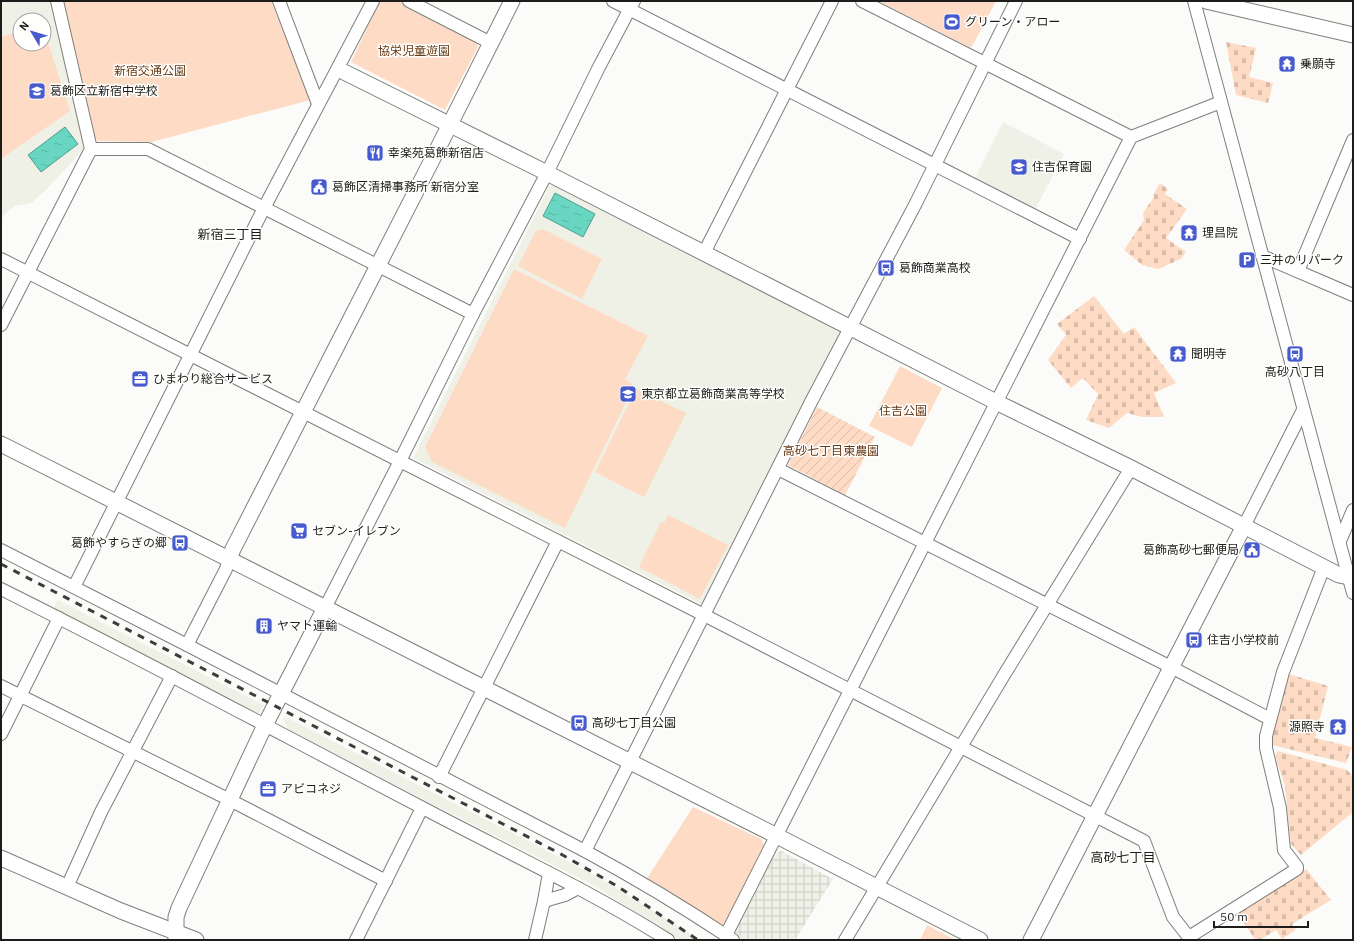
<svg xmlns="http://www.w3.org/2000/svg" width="1354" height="941" font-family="'IBM Plex Sans','Noto Sans JP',sans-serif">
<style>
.built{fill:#eff1e7;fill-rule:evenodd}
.industrial{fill:url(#industrial-grid)}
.cemetery{fill:url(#cemetery-stones)}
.park{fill:#fedbc4}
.garden{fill:url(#garden-furrows)}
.water{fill:url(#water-ripples);stroke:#529e8f}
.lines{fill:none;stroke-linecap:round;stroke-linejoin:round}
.minor-casing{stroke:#7e7f7c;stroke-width:14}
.tertiary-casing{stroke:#7e7f7c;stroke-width:17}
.minor{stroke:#fff;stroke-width:12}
.tertiary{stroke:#fff;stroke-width:15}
.rail{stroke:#3c3c3b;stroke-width:3;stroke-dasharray:7 7;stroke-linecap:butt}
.labels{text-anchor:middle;stroke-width:3;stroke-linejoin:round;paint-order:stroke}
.poi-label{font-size:12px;fill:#1c1c1b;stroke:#fffffe;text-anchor:start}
.park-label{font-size:12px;fill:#673a15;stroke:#fffffe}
.neighbourhood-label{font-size:13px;fill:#1c1c1b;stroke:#fffffe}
</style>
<defs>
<pattern id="industrial-grid" width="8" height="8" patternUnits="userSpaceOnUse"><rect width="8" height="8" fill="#eff1e7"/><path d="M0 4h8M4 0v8" fill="none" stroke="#cccec6"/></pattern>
<pattern id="cemetery-stones" width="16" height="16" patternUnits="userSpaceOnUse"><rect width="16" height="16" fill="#fedbc4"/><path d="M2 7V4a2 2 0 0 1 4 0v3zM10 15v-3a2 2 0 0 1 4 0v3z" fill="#d9bba8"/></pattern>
<pattern id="garden-furrows" width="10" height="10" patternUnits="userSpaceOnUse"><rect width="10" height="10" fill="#fedbc4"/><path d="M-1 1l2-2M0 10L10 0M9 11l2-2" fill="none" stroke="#d9bba8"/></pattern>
<pattern id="water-ripples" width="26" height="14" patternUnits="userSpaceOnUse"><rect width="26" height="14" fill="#69d6c1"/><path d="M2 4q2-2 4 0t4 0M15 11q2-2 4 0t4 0" fill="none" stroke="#5ab7a5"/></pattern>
</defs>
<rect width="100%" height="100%" fill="#fbfcf9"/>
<g class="built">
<path d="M1,1H52L84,146L81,152L46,190L31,203L15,206L1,217ZM20,20H44V44H20Z"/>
<polygon points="1003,122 1064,154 1035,210 974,180"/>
<polygon points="553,185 844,331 703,605 413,458 549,187"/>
<polygon points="58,600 264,705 258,715 53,609"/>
<polygon points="284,716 598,877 701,940 679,940 593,885 289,732 283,719"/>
</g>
<polygon class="industrial" points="781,851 833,879 795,940 744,940 737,935 736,930 775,854"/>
<g class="cemetery">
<polygon points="1226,42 1256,48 1249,77 1273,83 1268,103 1236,95"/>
<polygon points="1160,183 1168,189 1165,194 1187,209 1166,238 1186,252 1181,259 1158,269 1142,265 1124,250 1144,220 1143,213 1154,197 1153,195"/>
<polygon points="1094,296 1124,334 1134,327 1176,383 1154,393 1164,417 1142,417 1127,413 1109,428 1086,420 1098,394 1083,378 1071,388 1048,360 1066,335 1057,324"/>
<path d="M1289,674L1328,686L1315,738L1352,747L1346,763L1272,745C1274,720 1282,697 1289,674Z"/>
<polygon points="1278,751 1347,770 1353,776 1353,812 1301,855 1291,844 1285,786 1275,756"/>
<polygon points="1306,869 1331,900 1292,924 1296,930 1282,939 1276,930 1260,940 1255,940 1238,913"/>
</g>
<g class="park">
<polygon points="62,1 271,1 310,100 152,142 99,141 93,138"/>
<polygon points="380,1 401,1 476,41 478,47 445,110 351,62"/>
<polygon points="884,1 996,1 975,41 971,47 969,47 882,3"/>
<polygon points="20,31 20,44 44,44 44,33 45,33 70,111 1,159 1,37"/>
<polygon points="543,229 602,259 582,299 518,266 536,231"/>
<polygon points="514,269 648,336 625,379 634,386 565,528 432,462 425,447"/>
<polygon points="900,366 942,388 912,447 869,426"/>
<polygon points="636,389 686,413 644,497 595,472"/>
<polygon points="668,515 728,545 700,599 639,567 661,522 664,523"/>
<polygon points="693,807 761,839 765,847 725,924 721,925 646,880"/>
<polygon points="927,925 955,940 920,940"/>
</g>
<polygon class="garden" points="817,407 875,437 845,495 788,465"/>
<g class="water">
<polygon points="65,127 78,144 41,172 28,155"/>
<polygon points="555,193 595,214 583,237 543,216"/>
</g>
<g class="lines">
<g class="minor-casing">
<g id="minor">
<polyline points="279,1 318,104"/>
<polyline points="409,1 491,43"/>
<polyline points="613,1 1080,239"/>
<polyline points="862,1 1131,137"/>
<polyline points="1194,1 1353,593"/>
<polyline points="91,149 148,149 473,314"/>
<polyline points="704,253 832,1"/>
<polyline points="1262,256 1353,295"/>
<polyline points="1,259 704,615 1144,841 1173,917 1191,940"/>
<polyline points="1298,271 1353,140"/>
<polyline points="1,325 91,149 57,1"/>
<polyline points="778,469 1171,667 1270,719"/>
<polyline points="1244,526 1303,410"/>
<polyline points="1340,541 1353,510"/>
<path d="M1,550L187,645L585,851C635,878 685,908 733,940"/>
<polyline points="74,587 264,208 373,1"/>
<path d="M1,589C142,659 281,734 421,807C504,851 589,890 668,940"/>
<polyline points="325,608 400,461 473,314 547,173 599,67 634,1"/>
<polyline points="187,645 226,569 229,559"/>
<polyline points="1,686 230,800 386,881"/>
<polyline points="1,734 59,618"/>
<polyline points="439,777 558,541"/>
<polyline points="585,851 812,400 916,203 1016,1"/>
<polyline points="67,887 101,812 172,676"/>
<polyline points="544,901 565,895 578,888"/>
<polyline points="726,935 1131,137 1221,102"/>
<polyline points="1189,937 1297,869 1297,867 1284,850 1280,808 1266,748 1266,736 1283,672 1324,567"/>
<polyline points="356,940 422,808"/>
<polyline points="535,940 544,901 549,873"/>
<polyline points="845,940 1004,675 1131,468"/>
</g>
</g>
<g class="tertiary-casing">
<g id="tertiary">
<polyline points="1206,1 1353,35"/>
<polyline points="344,72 547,173 996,402 1131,468 1339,575 1349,577"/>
<polyline points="1,444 777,836 980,940"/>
<polyline points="229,559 233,549 433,158 512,1"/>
<polyline points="1,858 121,911 196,940"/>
<polyline points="176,940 176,917 179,908 265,725 325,608"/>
<polyline points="1031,940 1244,526"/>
</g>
</g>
<use href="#minor" class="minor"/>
<use href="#tertiary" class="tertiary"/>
<polyline class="rail" points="1,564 559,853 617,886 698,940"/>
</g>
<defs>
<g id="stadium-square" transform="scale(0.9)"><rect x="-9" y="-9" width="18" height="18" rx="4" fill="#475ace" stroke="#fffffe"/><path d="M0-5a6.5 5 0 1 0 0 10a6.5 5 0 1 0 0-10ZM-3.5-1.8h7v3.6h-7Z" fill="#fff"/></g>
<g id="temple-square" transform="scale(0.9)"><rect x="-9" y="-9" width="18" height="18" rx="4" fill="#475ace" stroke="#fffffe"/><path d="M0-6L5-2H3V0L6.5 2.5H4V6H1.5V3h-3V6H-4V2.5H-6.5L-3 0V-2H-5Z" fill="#fff"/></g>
<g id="school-square" transform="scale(0.9)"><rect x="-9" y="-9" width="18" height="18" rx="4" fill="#475ace" stroke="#fffffe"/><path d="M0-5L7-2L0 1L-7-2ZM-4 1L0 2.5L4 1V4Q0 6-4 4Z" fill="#fff"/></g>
<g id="restaurant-square" transform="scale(0.9)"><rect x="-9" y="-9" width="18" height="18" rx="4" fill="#475ace" stroke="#fffffe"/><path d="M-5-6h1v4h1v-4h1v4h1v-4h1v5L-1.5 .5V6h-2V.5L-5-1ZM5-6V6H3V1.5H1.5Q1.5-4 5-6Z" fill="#fff"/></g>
<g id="civic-square" transform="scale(0.9)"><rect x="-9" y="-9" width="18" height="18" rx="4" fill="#475ace" stroke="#fffffe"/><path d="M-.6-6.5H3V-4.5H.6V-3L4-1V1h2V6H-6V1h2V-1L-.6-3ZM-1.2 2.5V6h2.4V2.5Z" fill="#fff"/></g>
<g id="parking-square" transform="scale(0.9)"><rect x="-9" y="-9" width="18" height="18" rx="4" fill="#475ace" stroke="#fffffe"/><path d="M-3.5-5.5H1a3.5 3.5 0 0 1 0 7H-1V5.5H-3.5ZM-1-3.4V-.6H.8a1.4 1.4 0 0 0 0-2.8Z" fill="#fff"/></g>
<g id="bus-square" transform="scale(0.9)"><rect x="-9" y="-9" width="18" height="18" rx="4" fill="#475ace" stroke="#fffffe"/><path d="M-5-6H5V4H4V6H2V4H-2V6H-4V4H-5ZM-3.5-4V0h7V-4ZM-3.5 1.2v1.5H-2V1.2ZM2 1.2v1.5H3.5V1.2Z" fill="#fff"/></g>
<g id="office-square" transform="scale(0.9)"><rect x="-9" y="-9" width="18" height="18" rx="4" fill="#475ace" stroke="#fffffe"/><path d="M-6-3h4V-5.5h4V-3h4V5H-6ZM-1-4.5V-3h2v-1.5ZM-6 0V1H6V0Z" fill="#fff"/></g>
<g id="supermarket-square" transform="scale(0.9)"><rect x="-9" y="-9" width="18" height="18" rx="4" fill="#475ace" stroke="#fffffe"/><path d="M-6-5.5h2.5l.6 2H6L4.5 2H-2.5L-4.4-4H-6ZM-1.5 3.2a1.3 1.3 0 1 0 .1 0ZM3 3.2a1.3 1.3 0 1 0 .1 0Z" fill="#fff"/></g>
<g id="building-square" transform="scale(0.9)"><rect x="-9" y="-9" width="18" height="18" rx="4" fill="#475ace" stroke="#fffffe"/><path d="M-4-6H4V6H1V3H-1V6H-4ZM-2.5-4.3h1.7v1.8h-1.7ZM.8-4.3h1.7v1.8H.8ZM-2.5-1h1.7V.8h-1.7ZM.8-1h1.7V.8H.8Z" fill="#fff"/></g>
</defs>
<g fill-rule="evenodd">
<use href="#stadium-square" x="952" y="22"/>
<use href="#temple-square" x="1287" y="64"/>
<use href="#school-square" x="37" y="91"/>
<use href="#restaurant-square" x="375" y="153"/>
<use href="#school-square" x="1019" y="167"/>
<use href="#civic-square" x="319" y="187"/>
<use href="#temple-square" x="1189" y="233"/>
<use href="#parking-square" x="1247" y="260"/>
<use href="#bus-square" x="886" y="268"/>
<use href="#temple-square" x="1178" y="354"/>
<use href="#bus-square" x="1295" y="354"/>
<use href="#office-square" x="140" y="379"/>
<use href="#school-square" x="628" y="394"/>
<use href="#supermarket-square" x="299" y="531"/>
<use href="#bus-square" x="180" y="543"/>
<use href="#civic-square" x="1252" y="550"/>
<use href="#building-square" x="264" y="626"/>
<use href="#bus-square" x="1194" y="640"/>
<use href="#bus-square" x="579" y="723"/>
<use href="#temple-square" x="1338" y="727"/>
<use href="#office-square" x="268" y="789"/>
</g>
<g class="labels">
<g class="poi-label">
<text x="965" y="26">グリーン・アロー</text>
<text x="1300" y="68">乗願寺</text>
<text x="50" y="95">葛飾区立新宿中学校</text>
<text x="388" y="157">幸楽苑葛飾新宿店</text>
<text x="1032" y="171">住吉保育園</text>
<text x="332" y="191">葛飾区清掃事務所 新宿分室</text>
<text x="1202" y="237">理昌院</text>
<text x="1260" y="264">三井のリパーク</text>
<text x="899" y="272">葛飾商業高校</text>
<text x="1191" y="358">聞明寺</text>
<text x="1295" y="376" text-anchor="middle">高砂八丁目</text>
<text x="153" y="383">ひまわり総合サービス</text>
<text x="641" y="398">東京都立葛飾商業高等学校</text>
<text x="312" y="535">セブン-イレブン</text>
<text x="167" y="547" text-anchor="end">葛飾やすらぎの郷</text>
<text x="1239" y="554" text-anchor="end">葛飾高砂七郵便局</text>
<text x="277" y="630">ヤマト運輸</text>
<text x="1207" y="644">住吉小学校前</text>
<text x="592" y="727">高砂七丁目公園</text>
<text x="1325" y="731" text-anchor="end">源照寺</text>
<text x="281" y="793">アビコネジ</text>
</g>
<g class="park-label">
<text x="414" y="55">協栄児童遊園</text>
<text x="150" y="75">新宿交通公園</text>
<text x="903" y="415">住吉公園</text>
<text x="831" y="455">高砂七丁目東農園</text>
</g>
<g class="neighbourhood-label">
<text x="230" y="239">新宿三丁目</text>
<text x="1123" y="862">高砂七丁目</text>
</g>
</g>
<rect width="1354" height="941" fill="none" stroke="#1c1c1b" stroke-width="4"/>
<g transform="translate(32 32) rotate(308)"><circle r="19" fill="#fffffe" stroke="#a4a4a3"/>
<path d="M0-3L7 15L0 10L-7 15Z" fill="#475ace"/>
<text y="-6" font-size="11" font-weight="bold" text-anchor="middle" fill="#1c1c1b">N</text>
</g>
<path d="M1214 921v6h94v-6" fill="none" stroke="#1c1c1b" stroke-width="2"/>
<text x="1220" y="921" font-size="12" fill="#1c1c1b" stroke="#fffffe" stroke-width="3" paint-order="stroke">50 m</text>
</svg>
